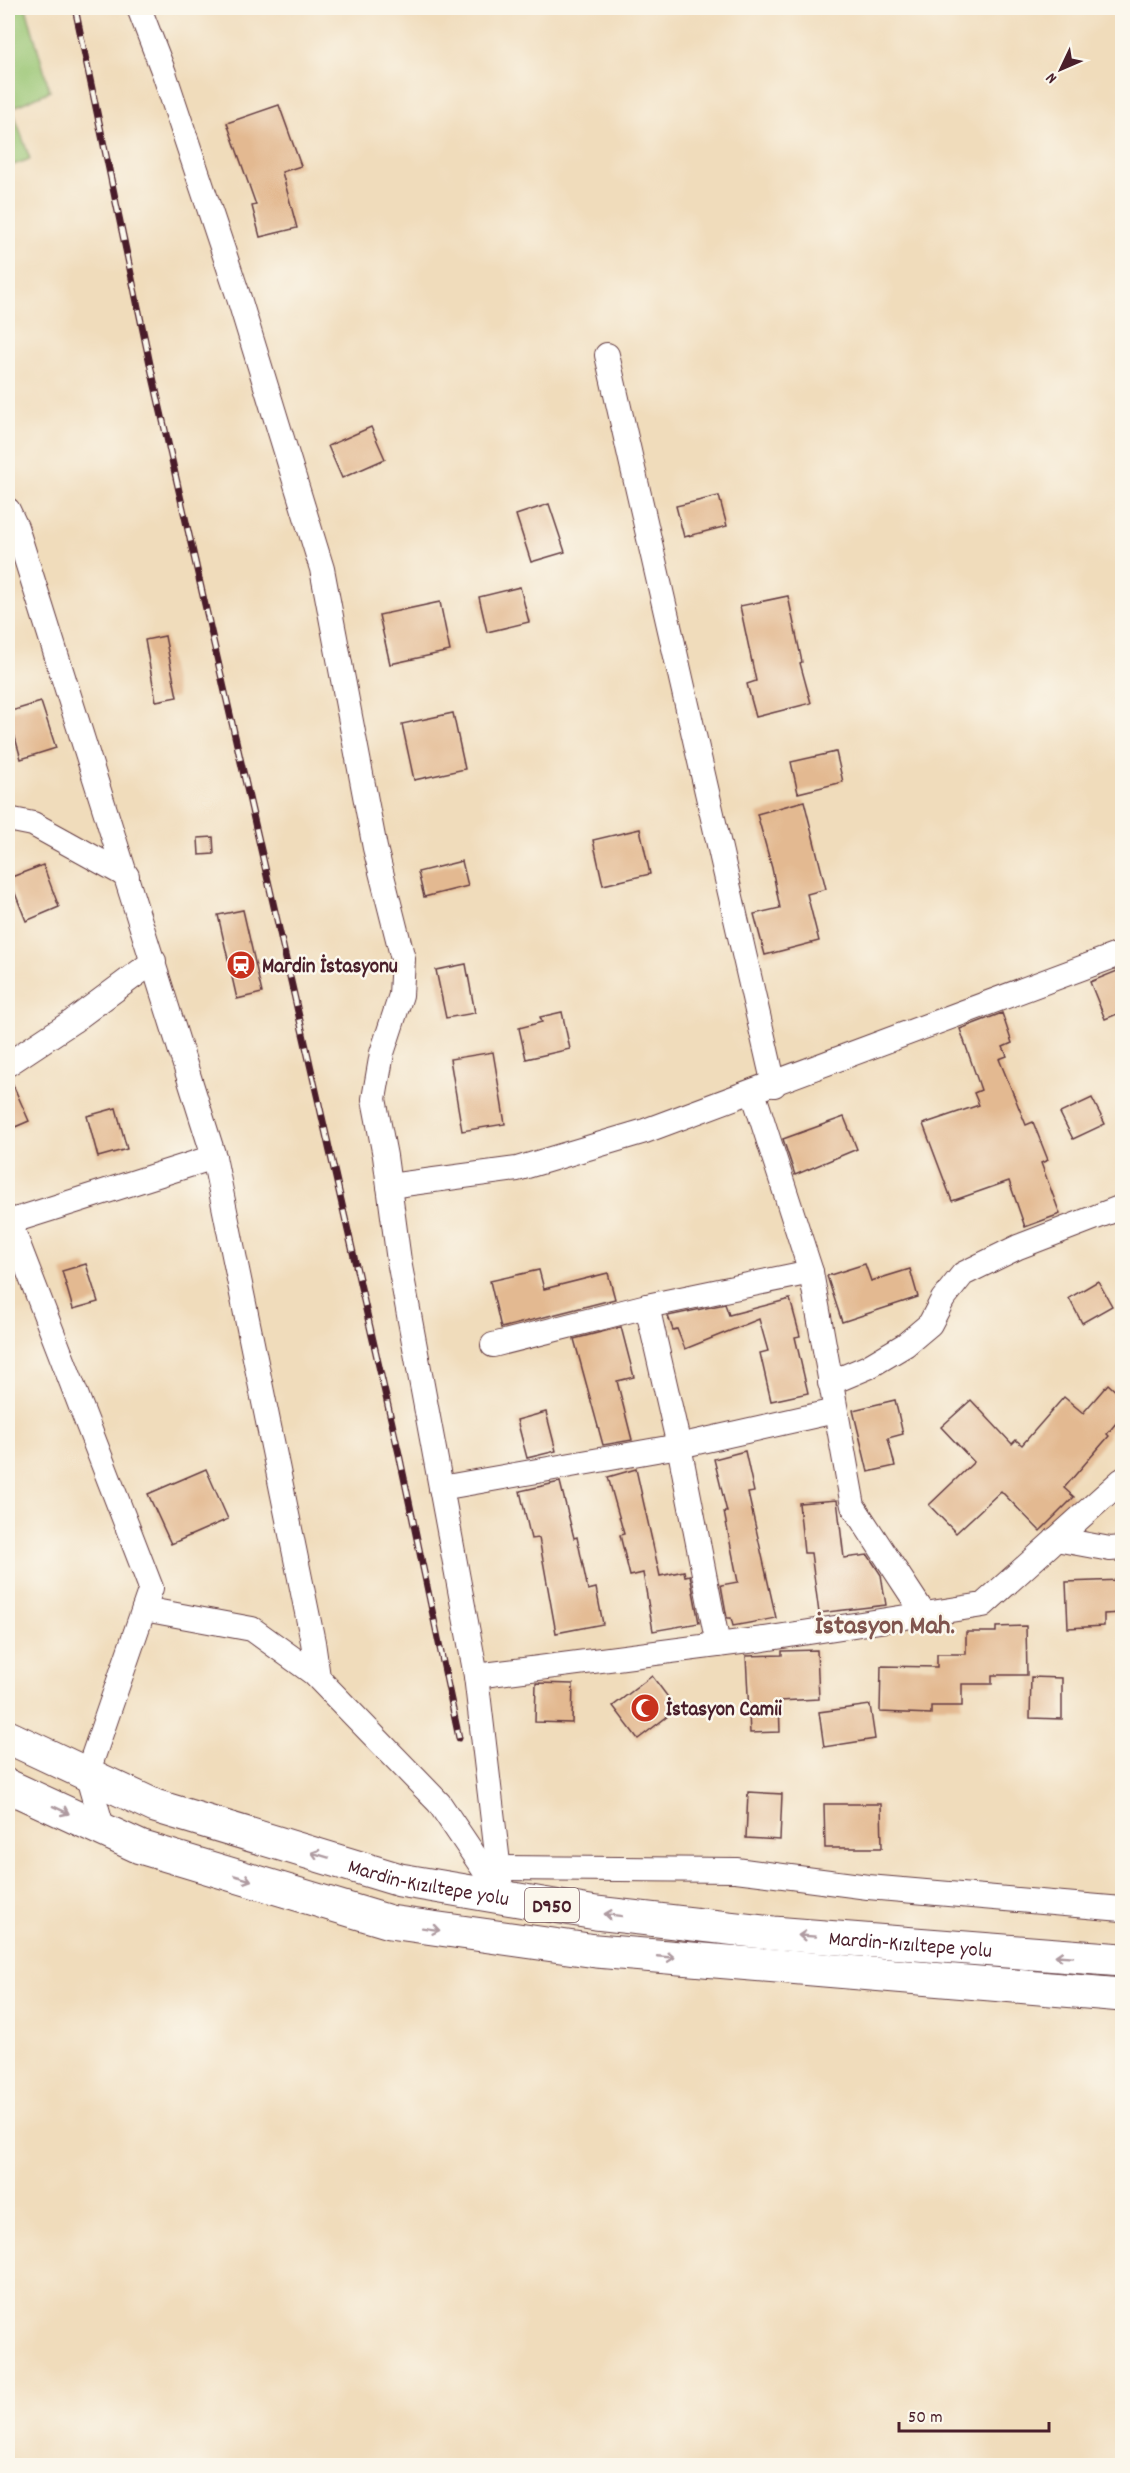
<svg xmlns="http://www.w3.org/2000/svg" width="1130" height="2473" font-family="Dekko,sans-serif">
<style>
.green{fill:#97c471;stroke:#70724e;stroke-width:1.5}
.building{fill:#e3b991}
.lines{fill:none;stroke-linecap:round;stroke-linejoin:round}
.minor-casing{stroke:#633b41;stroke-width:26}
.highway-casing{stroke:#633b41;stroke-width:35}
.minor{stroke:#fff;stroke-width:24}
.highway{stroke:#fff;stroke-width:33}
.rail-casing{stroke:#4a1f2b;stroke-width:7}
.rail{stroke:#fbf7ec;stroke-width:4.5;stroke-dasharray:14;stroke-linecap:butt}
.oneway{stroke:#ae9aa0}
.labels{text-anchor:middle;stroke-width:5;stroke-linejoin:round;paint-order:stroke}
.shield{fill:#fbf7ec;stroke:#7f6065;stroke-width:1.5}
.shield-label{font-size:20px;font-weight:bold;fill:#4a1f2b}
.poi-label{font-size:21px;font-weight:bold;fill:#4a1f2b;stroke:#fbf7ec;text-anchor:start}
.street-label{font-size:21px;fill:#4a1f2b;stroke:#fbf7ec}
.district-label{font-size:27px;font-weight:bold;fill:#80554f;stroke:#fbf7ec}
</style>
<rect width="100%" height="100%" fill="#fbf7ec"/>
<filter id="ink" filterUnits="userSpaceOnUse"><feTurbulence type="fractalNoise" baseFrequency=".0167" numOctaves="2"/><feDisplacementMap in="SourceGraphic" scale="12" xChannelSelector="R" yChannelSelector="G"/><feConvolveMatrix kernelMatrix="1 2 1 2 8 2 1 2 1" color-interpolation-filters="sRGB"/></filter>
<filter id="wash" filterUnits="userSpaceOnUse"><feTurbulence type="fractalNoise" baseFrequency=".008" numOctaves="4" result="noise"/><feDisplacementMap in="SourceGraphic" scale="24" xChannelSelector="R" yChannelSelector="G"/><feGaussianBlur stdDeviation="1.35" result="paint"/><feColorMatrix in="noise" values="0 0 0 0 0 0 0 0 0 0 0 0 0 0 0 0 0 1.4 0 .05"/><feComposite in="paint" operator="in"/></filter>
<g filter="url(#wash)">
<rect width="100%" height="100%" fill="#f0dcbb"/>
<polygon class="green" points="8,8 26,8 50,91 12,108 30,159 8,167"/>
<g id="blocks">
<g class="building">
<polygon points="279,105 301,166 282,172 297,228 260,237 252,206 256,205 227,123"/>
<polygon points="371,427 385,459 342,478 328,446"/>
<polygon points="719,496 727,526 684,537 676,506"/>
<polygon points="549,504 565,552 531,562 516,515"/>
<polygon points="520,587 529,622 487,632 479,597"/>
<polygon points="788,596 802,662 800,663 811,703 756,717 747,684 756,681 740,606"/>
<polygon points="440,602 450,651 390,664 379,615"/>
<polygon points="165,636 177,697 156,701 145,640"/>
<polygon points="41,702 56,748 21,759 8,712"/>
<polygon points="453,713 465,769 414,780 402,724"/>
<polygon points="836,752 843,782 798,793 791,762"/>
<polygon points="804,801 826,889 807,894 819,941 765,955 754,914 780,908 772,868 757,814"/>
<polygon points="640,829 650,874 603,885 593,840"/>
<polygon points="213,837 214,854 199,855 198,838"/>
<polygon points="462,861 468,886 424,897 418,872"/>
<polygon points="43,865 59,907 26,921 9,878"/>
<polygon points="243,910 262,993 237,999 218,915"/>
<polygon points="466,964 475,1013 446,1018 436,970"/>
<polygon points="1122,969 1122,1012 1105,1019 1090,982"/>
<polygon points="562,1012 570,1049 526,1059 519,1028 542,1022 540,1017"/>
<polygon points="1002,1013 1012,1043 1003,1047 1007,1056 999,1059 1026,1125 1033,1122 1048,1160 1041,1163 1060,1214 1025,1227 1009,1181 952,1201 923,1124 979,1105 974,1093 981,1090 960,1029"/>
<polygon points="493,1052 505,1124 462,1131 450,1059"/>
<polygon points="8,1078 10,1078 29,1121 8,1130"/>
<polygon points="1092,1098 1105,1124 1073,1139 1060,1113"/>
<polygon points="116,1108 127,1149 98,1157 87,1116"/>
<polygon points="844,1117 857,1149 795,1175 783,1139"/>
<polygon points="86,1264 98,1302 73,1309 62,1271"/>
<polygon points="865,1264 871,1281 910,1269 918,1297 842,1322 827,1276"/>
<polygon points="539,1270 544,1289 608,1273 615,1299 501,1328 490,1281"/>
<polygon points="1098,1281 1112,1306 1082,1323 1069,1298"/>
<polygon points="790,1299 800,1336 795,1337 808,1393 771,1401 760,1353 768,1351 759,1319 685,1349 677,1329 673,1330 668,1316 725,1304 729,1315"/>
<polygon points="621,1327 634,1377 617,1381 632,1440 603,1445 574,1339"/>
<polygon points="1108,1384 1122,1397 1122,1416 1107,1434 1109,1436 1064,1488 1074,1497 1040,1531 1001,1491 956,1533 929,1505 974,1462 941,1427 971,1400 1012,1444 1016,1440 1022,1445 1064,1397 1083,1413"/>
<polygon points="895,1400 903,1434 888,1438 895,1466 868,1472 853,1410"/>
<polygon points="546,1412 556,1451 527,1458 517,1420"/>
<polygon points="745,1451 754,1492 748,1493 776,1618 733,1626 731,1618 727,1618 721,1585 738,1582 724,1512 727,1512 714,1459"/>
<polygon points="206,1469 228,1519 171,1544 148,1494"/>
<polygon points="636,1469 660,1576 684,1571 685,1576 690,1575 699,1623 653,1631 643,1573 630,1576 620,1535 624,1534 608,1477"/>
<polygon points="560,1482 574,1538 577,1537 588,1590 596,1588 603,1624 556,1633 539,1538 531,1539 520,1491"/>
<polygon points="837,1500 844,1558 868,1555 881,1575 886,1605 819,1613 811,1553 804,1553 799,1503"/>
<polygon points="1122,1580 1122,1613 1104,1614 1104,1626 1068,1628 1066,1582"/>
<polygon points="1026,1626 1027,1675 992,1675 992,1684 962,1684 962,1706 931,1706 931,1714 880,1712 881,1666 937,1667 937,1654 966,1654 966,1632 996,1632 996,1627"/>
<polygon points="817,1650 819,1699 779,1701 780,1732 750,1733 746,1656 782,1655 782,1651"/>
<polygon points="652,1676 677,1709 638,1739 613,1706"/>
<polygon points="1031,1677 1062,1678 1062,1719 1030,1718"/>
<polygon points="536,1683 573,1684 572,1723 535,1722"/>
<polygon points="870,1705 875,1739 824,1747 819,1712"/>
<polygon points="748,1792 782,1794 780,1840 746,1838"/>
<polygon points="824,1804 881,1804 882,1848 825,1848"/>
</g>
</g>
</g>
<g filter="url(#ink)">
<use href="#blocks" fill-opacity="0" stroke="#633b41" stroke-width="1.5"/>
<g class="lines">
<g class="minor-casing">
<g id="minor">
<polyline points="139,8 164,73 238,295 322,569 375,848 403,959 401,995 382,1053 374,1099 385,1156 399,1261 476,1676 502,1897"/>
<polyline points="607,355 774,1085"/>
<polyline points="8,510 16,527 214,1157 313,1642 318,1677"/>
<polyline points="8,819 33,824 127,876"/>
<polyline points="8,1064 73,1021 154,961"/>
<polyline points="753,1092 811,1272 853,1506 924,1614"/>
<polyline points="389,1186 517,1169 645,1131 1122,953"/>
<polyline points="8,1218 151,1588 87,1774 103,1830"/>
<polyline points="9,1222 214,1157"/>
<polyline points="647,1306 679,1446 718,1645"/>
<polyline points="493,1345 647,1306 811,1272"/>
<polyline points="830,1383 868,1367 905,1345 930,1324 943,1299 963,1274 1018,1247 1122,1207"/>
<polyline points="441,1488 679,1446 835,1411"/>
<polyline points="1056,1539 1110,1549 1122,1548"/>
<polyline points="144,1609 252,1629 313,1673 439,1803 499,1892"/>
<polyline points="476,1676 764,1639 983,1605 1122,1480"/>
<polyline points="499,1868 736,1870 868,1887 1122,1909"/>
</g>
</g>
<g class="highway-casing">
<g id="highway">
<path id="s1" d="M8,1737L155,1806L400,1880L596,1913L773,1933L1122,1960"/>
<polyline points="8,1786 140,1847 390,1922 596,1951 1122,1995"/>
</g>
</g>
<use href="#minor" class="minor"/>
<use href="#highway" class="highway"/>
<g class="rail-casing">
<polyline id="rail" points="75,8 150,364 399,1454 459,1738"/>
</g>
<use href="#rail" class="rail"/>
</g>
<defs><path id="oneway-shaft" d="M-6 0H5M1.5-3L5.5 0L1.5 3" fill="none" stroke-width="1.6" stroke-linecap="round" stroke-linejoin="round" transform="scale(1.5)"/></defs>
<g class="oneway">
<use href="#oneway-shaft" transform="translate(61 1810) rotate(25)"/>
<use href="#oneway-shaft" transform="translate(320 1855) rotate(-163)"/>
<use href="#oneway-shaft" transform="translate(243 1878) rotate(17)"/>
<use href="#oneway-shaft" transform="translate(613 1915) rotate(-173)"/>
<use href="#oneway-shaft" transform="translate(431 1929) rotate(9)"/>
<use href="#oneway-shaft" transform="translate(807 1936) rotate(-176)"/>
<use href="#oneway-shaft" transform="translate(1064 1956) rotate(-176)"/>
<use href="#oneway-shaft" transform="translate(666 1957) rotate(5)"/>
</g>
</g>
<defs>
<g id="station-disc" transform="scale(1.5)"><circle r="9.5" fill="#c8321e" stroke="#fbf7ec"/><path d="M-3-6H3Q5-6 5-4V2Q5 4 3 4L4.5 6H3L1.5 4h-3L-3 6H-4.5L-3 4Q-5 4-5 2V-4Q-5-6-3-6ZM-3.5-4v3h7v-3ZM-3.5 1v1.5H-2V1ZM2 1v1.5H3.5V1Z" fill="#fff"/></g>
<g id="mosque-disc" transform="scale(1.5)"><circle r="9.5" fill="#c8321e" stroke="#fbf7ec"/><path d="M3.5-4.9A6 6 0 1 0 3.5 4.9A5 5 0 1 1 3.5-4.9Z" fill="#fff"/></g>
</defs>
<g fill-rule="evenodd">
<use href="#station-disc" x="241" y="965"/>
<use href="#mosque-disc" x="645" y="1708"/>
</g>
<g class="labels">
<rect class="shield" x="525" y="1888" width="54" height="34" rx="4.5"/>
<g class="shield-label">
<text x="552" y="1912">D950</text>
</g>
<g class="poi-label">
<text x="262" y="972">Mardin İstasyonu</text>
<text x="666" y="1715">İstasyon Camii</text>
</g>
<g class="street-label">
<text dy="7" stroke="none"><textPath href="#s1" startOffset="447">Mardin-Kızıltepe yolu</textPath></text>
<text dy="7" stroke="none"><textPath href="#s1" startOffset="933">Mardin-Kızıltepe yolu</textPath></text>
</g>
<g class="district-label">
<text x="885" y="1633">İstasyon Mah.</text>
</g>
</g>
<rect width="1130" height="2473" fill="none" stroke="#fbf7ec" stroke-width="30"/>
<g transform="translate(1061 69) rotate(226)" stroke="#fbf7ec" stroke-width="4.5" paint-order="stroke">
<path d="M0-4.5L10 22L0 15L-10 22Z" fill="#4a1f2b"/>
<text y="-9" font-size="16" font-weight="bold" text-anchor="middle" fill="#4a1f2b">N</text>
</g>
<path d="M899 2422v9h150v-9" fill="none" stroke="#4a1f2b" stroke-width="3"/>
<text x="908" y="2422" font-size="18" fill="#4a1f2b" stroke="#fbf7ec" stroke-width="4.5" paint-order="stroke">50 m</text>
</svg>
